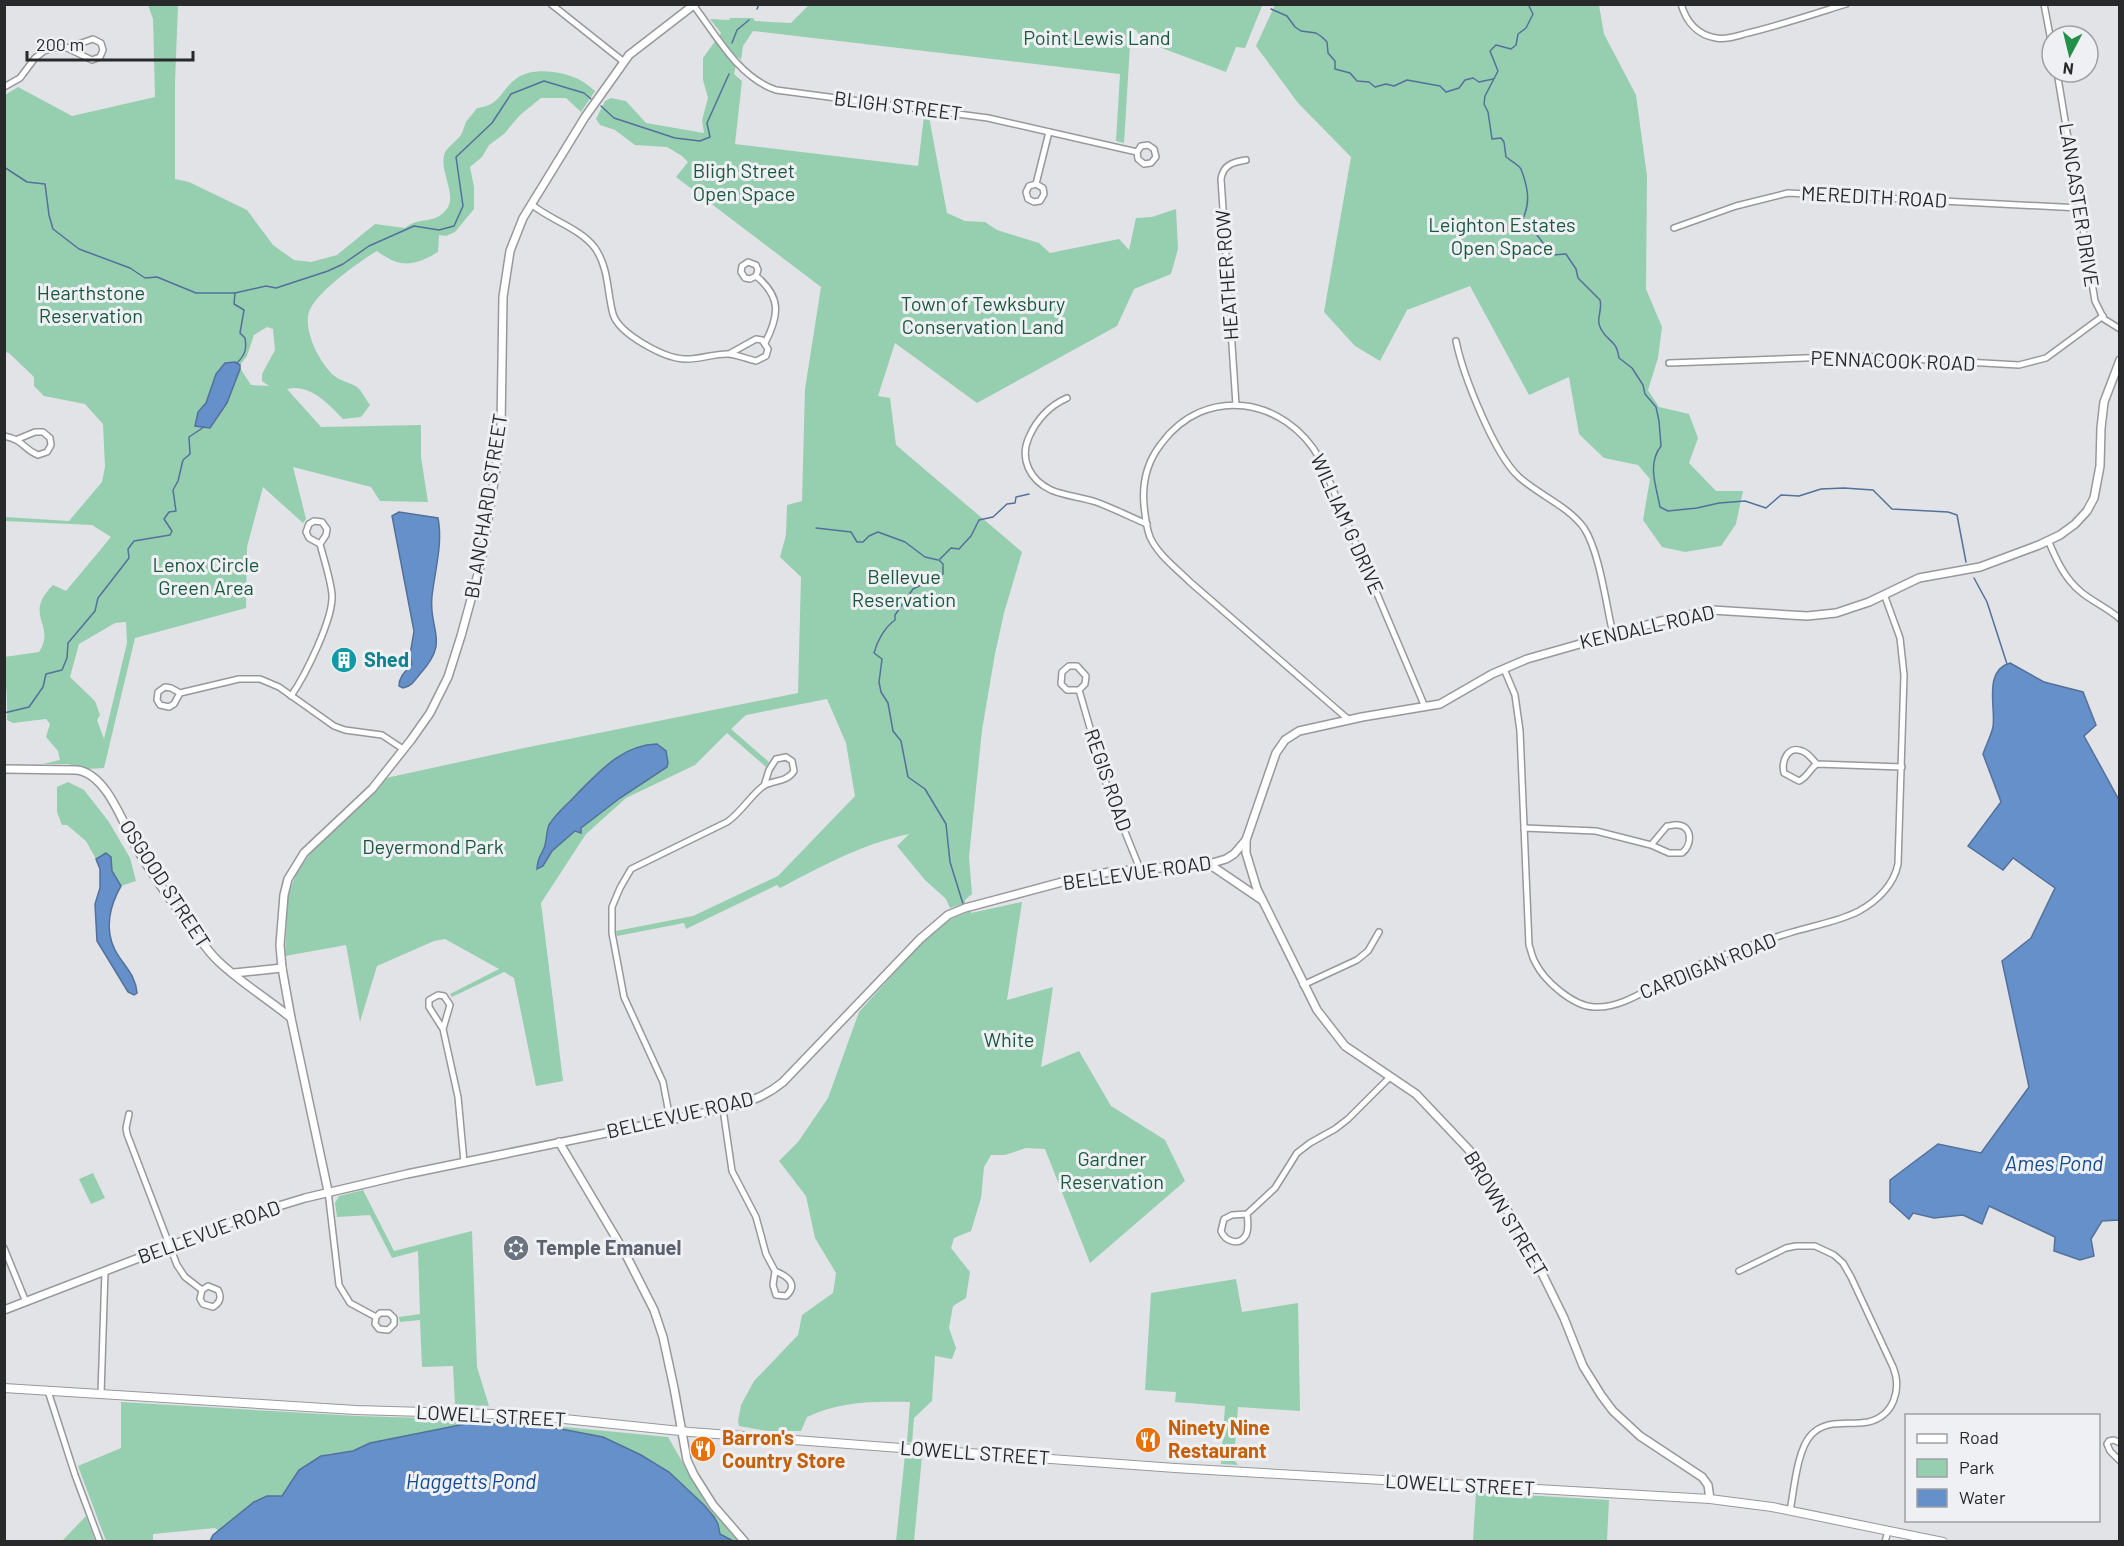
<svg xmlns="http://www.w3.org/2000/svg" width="2124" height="1546" font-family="Barlow,sans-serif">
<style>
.green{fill:#96ceb0;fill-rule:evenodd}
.water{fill:#6590ca;stroke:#53719a;stroke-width:1.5}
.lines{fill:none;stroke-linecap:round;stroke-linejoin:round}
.stream{stroke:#53719a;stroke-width:1.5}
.minor-casing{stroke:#97989c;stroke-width:8}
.tertiary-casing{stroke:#97989c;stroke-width:10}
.secondary-casing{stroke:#97989c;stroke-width:10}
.minor{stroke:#fff;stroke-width:5}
.tertiary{stroke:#fff;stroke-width:7}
.secondary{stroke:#fff;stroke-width:8}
.labels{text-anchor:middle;stroke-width:6;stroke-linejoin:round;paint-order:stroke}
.park-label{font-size:20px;fill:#1b593e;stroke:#eff0f4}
.street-label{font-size:20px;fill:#28292a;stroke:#eff0f4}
.culture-label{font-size:20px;font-weight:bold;fill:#0d838f;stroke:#eff0f4;text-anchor:start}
.worship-label{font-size:20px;font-weight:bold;fill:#5b616d;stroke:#eff0f4;text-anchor:start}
.food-label{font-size:20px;font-weight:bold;fill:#c56008;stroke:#eff0f4;text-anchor:start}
.water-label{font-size:21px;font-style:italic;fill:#114c93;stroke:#eff0f4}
</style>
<rect width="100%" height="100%" fill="#e2e3e7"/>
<g class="green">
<path d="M1259,4L1262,6L1245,48L1236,47L1226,72L1143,41L1136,30L1131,29L1124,143L1116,141L1120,74L753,31L743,46L741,60L738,57L734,74L742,81L735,144L918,166L924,116L929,117L947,213L965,221L985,222L997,230L1039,243L1050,253L1119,239L1129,250L1136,218L1152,217L1176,209L1178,249L1171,274L1134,289L1117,326L977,403L895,343L878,396L890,398L896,445L1022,552L1004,613L995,654L982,730L969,857L972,894L965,900V903L950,908L946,899L925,880L897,846L909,834C862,844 822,866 780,888L777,885L686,929L684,923L617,936L616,931L693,916L778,876L855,796L846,743L827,699L746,715L731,729L769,762L766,767L727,733L695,765L626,798L586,834L541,903L563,1081L536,1086L514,978L504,972L452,997L450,994L499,969L445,939L434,941L377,966L360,1022L346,945L285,956L288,896L297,871L317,845L348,818L386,778L524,748L798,693L801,577L780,557L786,535L787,505L802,501L805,389L821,287L676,177L688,162L682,156L667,147L635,145L615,130L600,125L596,119L605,101L611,98L626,101L646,123L704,133L702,120L708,98L703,80V58L721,33L710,19L729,20L730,18H753L755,21L791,23L809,5Z"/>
<path d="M148,5H178L175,83V179L189,182L247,210L273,245L294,260L311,262L337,255L375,224L405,228C419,216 434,225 446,210C458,196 440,173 444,156C445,148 456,142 461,135C463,131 464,127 466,122C469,117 474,113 477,108C502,105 500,90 517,78C533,67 563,71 580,80C586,83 590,87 595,91L581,112L566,98H541L520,115L504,134L489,145L482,157L470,167L474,187V209L455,232L446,236L439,235L438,252C414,266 401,269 377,251C360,261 310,296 308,316C306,336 319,360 332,374C339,381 349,382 357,387C362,391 366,400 370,405L361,417L343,419C329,404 309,383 287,389L321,427L421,425V457L428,502L380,501L371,487L293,467L306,519L303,523L263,487L247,547L246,608L135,638L104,768L88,769L68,764H43L60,760L58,751L46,737L50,724L46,719L13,723L7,720C8,698 5,678 4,657L39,652C57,624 22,616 53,585L66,591L111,537L92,525L5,521L4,517L69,521L102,482L105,467L103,424L85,404L44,396L34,386V377L9,353L5,352V95L18,87L72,116L155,97L153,19ZM267,327L273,329L275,350L262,374V381L269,386L251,385L240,368V365L247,356L254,335ZM126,622L127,643L104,739L97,720L100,715L95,701L70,677L79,644L115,623Z"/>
<polygon points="1275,5 1599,5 1604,34 1636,95 1647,176 1646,289 1662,327 1658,358 1648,390 1659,407 1689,414 1698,438 1689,463 1716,491 1743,491 1736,524 1721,546 1685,552 1662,547 1643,520 1650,479 1638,465 1604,458 1579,434 1569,377 1529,395 1470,286 1407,310 1380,361 1355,346 1324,312 1351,157 1298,103 1256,46"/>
<polygon points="68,782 84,790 109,822 130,858 136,881 121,886 112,871 111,860 101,855 96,859 86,841 67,825 62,825 57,812 57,787"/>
<path d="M1022,902L1007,1000L1053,987L1041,1067L1079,1051L1111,1106L1165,1140L1185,1181L1090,1263L1045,1149L1026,1148L1005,1155H991L984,1167L981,1198L971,1231L954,1238L951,1248L970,1272L966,1298L953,1306L949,1328L956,1348L952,1359L935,1356L932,1401L914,1418L912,1443L907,1442L910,1402C874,1401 840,1401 807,1417L801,1431H767L739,1426L738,1421L741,1405L754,1381L798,1335L802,1315L833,1293L836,1273L815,1238L806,1196L779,1161L798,1142L828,1098L859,1012L922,942L949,920L971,911V913Z"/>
<polygon points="93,1173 105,1198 91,1204 79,1179"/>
<polygon points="363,1190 394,1251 472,1231 477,1367 489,1406 455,1405 453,1366 422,1367 420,1320 400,1322 399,1317 420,1314 418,1251 392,1258 370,1215 337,1217 335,1203 339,1196"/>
<polygon points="1236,1279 1242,1312 1298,1303 1300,1411 1238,1407 1234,1460 1238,1465 1221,1464 1225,1406 1175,1402 1176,1392 1145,1390 1151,1293"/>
<polygon points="121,1402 357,1416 493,1420 668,1437 707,1505 738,1541 727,1540 720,1534 718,1524 704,1505 669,1472 641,1455 603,1437 561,1429 518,1425 464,1424 441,1430 405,1436 353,1451 327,1454 302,1468 282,1497 270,1496 254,1502 219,1531 215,1528 153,1534 153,1541 106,1541 78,1466 121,1448"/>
<polygon points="905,1455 922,1456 914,1541 896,1541"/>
<polygon points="1476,1492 1609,1500 1607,1541 1473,1541"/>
<polygon points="86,1516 95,1541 62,1541"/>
</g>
<g class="water">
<polygon points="235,362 240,365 240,369 227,403 210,428 195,426 198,412 206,403 216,374 225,363"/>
<path d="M399,512L438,518C443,544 435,569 432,596C428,631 451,640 420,674C415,680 411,687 403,688L399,686C399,676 406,671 412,664L410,655L414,631L392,516Z"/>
<path d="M2010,663L2044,682L2083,692L2096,725L2084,736L2119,800V1220L2102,1221L2091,1239L2094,1256L2080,1260L2054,1251L2055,1237L1989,1206L1982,1224L1963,1215L1934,1218L1913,1213L1909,1219L1890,1202V1180L1938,1144L1981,1153L2029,1087L2002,961L2031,938L2055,888L2013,858L2003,870L1968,846L2001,802L1983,754C1986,745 1991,736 1993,727C1996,707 1983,671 2010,663Z"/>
<path d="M657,744L666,751L668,763L667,767L620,798L581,828V833L575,831L552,851L543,866L537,869C538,856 540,858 544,848C547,841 546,832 549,825C556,813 568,804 577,794C600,771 622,745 657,744Z"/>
<path d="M106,853L111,857L112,871L121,886C110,905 104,929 115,950C123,965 136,975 137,993L134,995L128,992L97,941L95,904L100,888V869L96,859Z"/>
<polygon points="470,1423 518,1425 561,1429 603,1437 641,1455 669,1472 704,1505 714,1517 718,1524 720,1534 733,1541 210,1541 213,1535 254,1502 267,1496 282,1496 299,1470 321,1456 353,1451 370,1443"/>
</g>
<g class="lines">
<g class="stream">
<path d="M1528,4L1533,14L1526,28L1518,34L1516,45L1511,49L1496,45L1490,51L1498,71L1485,96L1484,104L1488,112L1492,139L1501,138L1504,142L1506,157C1510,160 1519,165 1521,169C1529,190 1531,205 1520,225L1537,235L1552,255L1566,254L1576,269L1578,278L1600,300C1603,310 1595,319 1601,329C1608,343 1616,338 1619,358L1632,368L1643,385L1645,394L1656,407L1659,421L1661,446C1647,464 1656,485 1660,507L1668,511L1697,508L1719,503L1745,501L1766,508L1781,495L1799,496L1821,489L1844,488L1873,490L1892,509L1948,512L1957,515L1966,562"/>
<polyline points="757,9 759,4"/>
<polyline points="1271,9 1287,16 1295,27 1301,31 1316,33 1322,37 1327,42 1328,53 1335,61 1335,69 1350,73 1357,81 1369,82 1375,87 1386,84 1394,86 1407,80 1440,86 1446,92 1459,88 1465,80 1473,78 1479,82 1493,79"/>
<polyline points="732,43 737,30 749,20"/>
<polyline points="601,106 614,118 675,138 700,141 710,137 707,123 729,74"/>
<polyline points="4,167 27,182 45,184 49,215 53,229 79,249 130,268 145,278 157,277 196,293 235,293 266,286 276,288 328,271 343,264 369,246 414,226 439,230 454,226 463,206 456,157 492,123 511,94 544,81 584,93 591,99"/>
<path d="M235,293L234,304L244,310L240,333L245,338C247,349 245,355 237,363"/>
<polyline points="816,528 851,532 857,542 863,542 869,536 878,532 905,542 925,557 938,560"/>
<polyline points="940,559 951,548 959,549 971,536 979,520 993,517 1007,504 1015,503 1016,497 1029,494"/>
<path d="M939,560L943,564V574L913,589L895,615V620C885,627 877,641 874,653L882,659L879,682L881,692L888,703L893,731L901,741L908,777L925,789L946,824L950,862L964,907"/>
<polyline points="1974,578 1987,602 2007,664"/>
<polyline points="4,713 29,707 43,687 46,674 62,670 67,658 68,643 95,611 98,598 129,558 128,549 134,541 170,535 172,531 164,519 169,512 176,511 173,490 178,481 183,460 190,454 189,437 204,427"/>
</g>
<g class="minor-casing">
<g id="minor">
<polyline points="551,4 624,62"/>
<path d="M1681,4C1686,21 1697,35 1716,38C1726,40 1737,36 1748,33C1781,25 1814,14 1846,4"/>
<polyline points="2044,4 2052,46"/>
<path d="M694,6C717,36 738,77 776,90L988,118L1137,152L1138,159L1144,164L1151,163L1156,157L1154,149L1148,145L1141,146L1137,152"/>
<polyline points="2057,72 2095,301 2104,319 2120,329"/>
<polyline points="4,87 20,78 35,58 44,51 54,48 67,48 93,39 101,43 103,50 100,57 92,60 67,48"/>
<polyline points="1036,184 1043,188 1044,194 1040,201 1034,202 1028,199 1026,192 1029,186 1036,184 1049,132"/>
<path d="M531,204C550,220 580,228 595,248C609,268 607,292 613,314C619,334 664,358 684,359C699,360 715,353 729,354C738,355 747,359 756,361L766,356L768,349L762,340L756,339L729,354"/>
<polyline points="1674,228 1736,206 1788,193 2080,208"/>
<path d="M756,276L750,279L745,278L741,272L742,266L748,262L756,265L758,270L756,276C782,297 779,316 765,343"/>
<path d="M1456,341C1463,375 1494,454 1519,477C1539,495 1568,506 1584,528C1600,553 1606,605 1613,634"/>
<polyline points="1669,363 1858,356 2019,365 2046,358 2103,316"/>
<path d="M1067,398C1049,406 1037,419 1029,437C1019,459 1030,480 1051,490C1065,496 1081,497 1096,502C1113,508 1130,517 1147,524"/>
<path d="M1236,405L1221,179C1223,165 1233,162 1246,160"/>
<path d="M4,436C24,440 23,449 38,455L47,452L51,445L50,438L43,432H35L18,439"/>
<path d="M2048,540C2056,559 2064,578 2081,592C2093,602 2108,608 2120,619"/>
<path d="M1504,669L1515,695L1520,731L1529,945C1531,950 1532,957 1535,962C1544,981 1573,1006 1594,1007C1622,1009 1650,987 1674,976C1711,958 1750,945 1789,933C1811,926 1838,922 1859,911C1877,901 1894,885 1898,864L1904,675L1900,638L1884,594"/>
<polyline points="1079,690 1067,690 1061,684 1062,672 1069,666 1077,666 1086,676 1085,684 1079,690 1108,790 1140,869"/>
<polyline points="180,693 174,704 169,707 160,705 157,700 158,692 165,687 171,688 180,693 239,679 260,679 279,687 334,726 345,730 382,735 403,749"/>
<path d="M291,696C305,676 334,618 332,594C330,577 324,560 320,544L326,535L327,529L322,522L314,521L309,524L306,532L309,538L320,544"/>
<path d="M1349,720L1190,582C1176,568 1158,555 1150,537C1146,527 1145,515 1144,505C1142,483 1147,462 1161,444C1205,384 1285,397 1320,459L1425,707"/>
<path d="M1817,764C1812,760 1809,753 1802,751C1788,745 1781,761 1784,773L1799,781C1808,777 1810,768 1817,764L1902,767"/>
<path d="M1524,828L1596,831L1651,845L1667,826C1671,826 1674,824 1678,825C1693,826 1692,846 1682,853H1669L1651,845"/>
<polyline points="1303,985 1357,960 1368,951 1379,932"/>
<polyline points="443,1029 429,1007 429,1000 438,995 444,996 450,1005 443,1029 458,1097 464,1162"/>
<path d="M723,1109L732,1171L756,1217L766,1254L775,1271L773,1285L776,1295L786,1296C799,1284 787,1276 775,1271"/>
<path d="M129,1114L126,1128L127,1134L177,1265L185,1277L202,1290L200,1299L203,1304L213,1307C220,1303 222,1297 218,1290L208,1286L202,1290"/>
<path d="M670,1119L663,1082L624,997L612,933V907L620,888L631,869L727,822C741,813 753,792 765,785C775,780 787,782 794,771L792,761L786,757L776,759L769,770L764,786"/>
<polyline points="328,1191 339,1285 350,1303 376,1317 375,1324 379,1329 388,1330 394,1324 394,1318 389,1313 380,1313 376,1317"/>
<path d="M1247,1214L1232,1215L1224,1219L1221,1231C1225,1241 1239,1247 1246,1235C1249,1229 1248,1221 1247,1214L1275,1188L1297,1153L1310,1143L1335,1129L1348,1119L1390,1077"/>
<polyline points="4,1248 26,1302"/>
<path d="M1739,1271L1786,1248L1796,1246H1815L1834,1255L1843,1263L1851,1277L1893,1367C1902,1389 1894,1416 1868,1422C1848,1426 1827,1418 1811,1435C1797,1450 1794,1490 1790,1511"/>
<polyline points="48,1391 75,1475 100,1542"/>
<polyline points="101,1394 105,1271"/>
<polyline points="2120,1443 2114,1440 2109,1441 2107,1444 2110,1451 2120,1461"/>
<polyline points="1885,1542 1888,1531"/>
</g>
</g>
<g class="tertiary-casing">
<g id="tertiary">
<path d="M4,769L77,770C107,774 123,824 136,847C155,880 178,911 201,941C206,947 210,953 216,959C238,981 267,998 291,1018L328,1191"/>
<polyline points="1246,840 1246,853 1257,889 1317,1010 1345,1046 1416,1094 1469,1150 1498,1194 1536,1261 1564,1318 1583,1366 1601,1395 1613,1411 1640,1436 1702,1477 1708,1485 1710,1499"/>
<polyline points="1209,864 1262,900"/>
<polyline points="234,973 282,968"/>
<polyline points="291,1018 282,968 280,945 284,895 288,879 304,853 372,789 411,740 430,713 448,677 461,636 481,563 496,469 501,427 503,297 510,251 523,218 585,117 629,55 695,4"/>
<polyline points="559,1142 625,1253 654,1310 663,1337 674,1388 687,1460 694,1475 713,1505 745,1542"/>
<path d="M4,1310L214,1229L269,1209L305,1198L407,1174L723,1109C746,1103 765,1097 783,1082L920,939L948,915L965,908L1077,878L1110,872L1209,864L1226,859L1234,854L1246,840L1276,753L1285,740L1299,731L1362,717L1440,704L1492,674L1527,659L1657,622L1712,610L1807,616L1836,613L1869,602L1919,578L1980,567L2039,545L2060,535L2075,524L2087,511L2094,498L2100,466L2101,428L2104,402L2120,360"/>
</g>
</g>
<g class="secondary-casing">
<polyline id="secondary" points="4,1388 356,1410 526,1415 690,1432 927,1450 1175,1468 1710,1499 1772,1507 1943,1542"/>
</g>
<use href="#minor" class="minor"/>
<use href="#tertiary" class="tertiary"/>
<use href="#secondary" class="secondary"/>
</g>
<defs>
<g id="building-disc" transform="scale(1.35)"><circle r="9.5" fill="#0f9aa8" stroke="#eff0f4"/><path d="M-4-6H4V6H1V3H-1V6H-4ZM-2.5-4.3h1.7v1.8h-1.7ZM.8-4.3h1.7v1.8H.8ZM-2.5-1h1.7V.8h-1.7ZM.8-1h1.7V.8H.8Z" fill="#fff"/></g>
<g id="synagogue-disc" transform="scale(1.35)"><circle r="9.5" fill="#6b7280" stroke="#eff0f4"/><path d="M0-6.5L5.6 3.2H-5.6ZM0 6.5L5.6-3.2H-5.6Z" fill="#fff"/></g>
<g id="restaurant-disc" transform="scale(1.35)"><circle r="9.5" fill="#e8710a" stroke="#eff0f4"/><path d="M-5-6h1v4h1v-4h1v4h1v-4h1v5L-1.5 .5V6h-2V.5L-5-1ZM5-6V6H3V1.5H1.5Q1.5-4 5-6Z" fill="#fff"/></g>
</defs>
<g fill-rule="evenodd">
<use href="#building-disc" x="344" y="660"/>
<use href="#synagogue-disc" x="516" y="1248"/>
<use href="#restaurant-disc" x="1148" y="1440"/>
<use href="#restaurant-disc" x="703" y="1449"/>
</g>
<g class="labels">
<g class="park-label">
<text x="1097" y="45">Point Lewis Land</text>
<text x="744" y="178">Bligh Street<tspan x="744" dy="23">Open Space</tspan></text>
<text x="1502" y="232">Leighton Estates<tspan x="1502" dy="23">Open Space</tspan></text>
<text x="91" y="300">Hearthstone<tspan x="91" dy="23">Reservation</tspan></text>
<text x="983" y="311">Town of Tewksbury<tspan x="983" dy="23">Conservation Land</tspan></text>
<text x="206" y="572">Lenox Circle<tspan x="206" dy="23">Green Area</tspan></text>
<text x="904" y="584">Bellevue<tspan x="904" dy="23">Reservation</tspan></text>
<text x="433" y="854">Deyermond Park</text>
<text x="1009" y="1047">White</text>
<text x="1112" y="1166">Gardner<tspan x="1112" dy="23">Reservation</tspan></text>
</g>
<g class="street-label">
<text transform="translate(898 106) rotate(7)" y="7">BLIGH STREET</text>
<text transform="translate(1874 197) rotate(3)" y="7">MEREDITH ROAD</text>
<text transform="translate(2079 205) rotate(81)" y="7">LANCASTER DRIVE</text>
<text transform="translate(1227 275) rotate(-94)" y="7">HEATHER ROW</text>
<text transform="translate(1893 361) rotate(2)" y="7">PENNACOOK ROAD</text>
<text transform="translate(486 506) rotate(-81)" y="7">BLANCHARD STREET</text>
<text transform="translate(1347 524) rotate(66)" y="7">WILLIAM G DRIVE</text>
<text transform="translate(1647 627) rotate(-13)" y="7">KENDALL ROAD</text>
<text transform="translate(1108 780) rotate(71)" y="7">REGIS ROAD</text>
<text transform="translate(1137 873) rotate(-8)" y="7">BELLEVUE ROAD</text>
<text transform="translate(165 884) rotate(57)" y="7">OSGOOD STREET</text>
<text transform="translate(1708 966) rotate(-22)" y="7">CARDIGAN ROAD</text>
<text transform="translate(680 1115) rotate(-13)" y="7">BELLEVUE ROAD</text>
<text transform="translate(1506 1214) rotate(59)" y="7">BROWN STREET</text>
<text transform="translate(209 1232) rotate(-20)" y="7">BELLEVUE ROAD</text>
<text transform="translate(491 1416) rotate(3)" y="7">LOWELL STREET</text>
<text transform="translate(975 1453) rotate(4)" y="7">LOWELL STREET</text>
<text transform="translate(1460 1485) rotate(3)" y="7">LOWELL STREET</text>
</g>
<g class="culture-label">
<text x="364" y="667">Shed</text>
</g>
<g class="worship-label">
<text x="536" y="1255">Temple Emanuel</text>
</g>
<g class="food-label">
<text x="1168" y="1435">Ninety Nine<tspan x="1168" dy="23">Restaurant</tspan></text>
<text x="722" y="1445">Barron's<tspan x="722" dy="23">Country Store</tspan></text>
</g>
<g class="water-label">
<text x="2054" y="1171">Ames Pond</text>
<text x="471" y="1489">Haggetts Pond</text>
</g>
</g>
<rect width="2124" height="1546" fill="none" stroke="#28292a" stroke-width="12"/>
<rect x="1905" y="1414" width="195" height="108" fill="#eff0f4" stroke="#9fa0a3" stroke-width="1.5"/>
<rect x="1917" y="1434" width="30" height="9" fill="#ffffff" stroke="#9fa0a3" stroke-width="1.5"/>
<text x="1959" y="1444" font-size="18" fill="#28292a">Road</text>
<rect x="1917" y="1459" width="30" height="18" fill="#96ceb0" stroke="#9fa0a3" stroke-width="1.5"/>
<text x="1959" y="1474" font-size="18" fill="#28292a">Park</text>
<rect x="1917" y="1489" width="30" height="18" fill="#6590ca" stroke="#9fa0a3" stroke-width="1.5"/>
<text x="1959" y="1504" font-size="18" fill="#28292a">Water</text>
<g transform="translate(2070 54) rotate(187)"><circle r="28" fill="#eff0f4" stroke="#9fa0a3" stroke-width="1.5"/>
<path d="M0-4.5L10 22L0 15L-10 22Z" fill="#239048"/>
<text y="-9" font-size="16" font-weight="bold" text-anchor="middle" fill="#28292a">N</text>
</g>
<path d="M27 51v9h166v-9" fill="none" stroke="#28292a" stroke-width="3"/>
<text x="36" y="51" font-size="18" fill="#28292a" stroke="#eff0f4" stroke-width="4.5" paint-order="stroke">200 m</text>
</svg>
